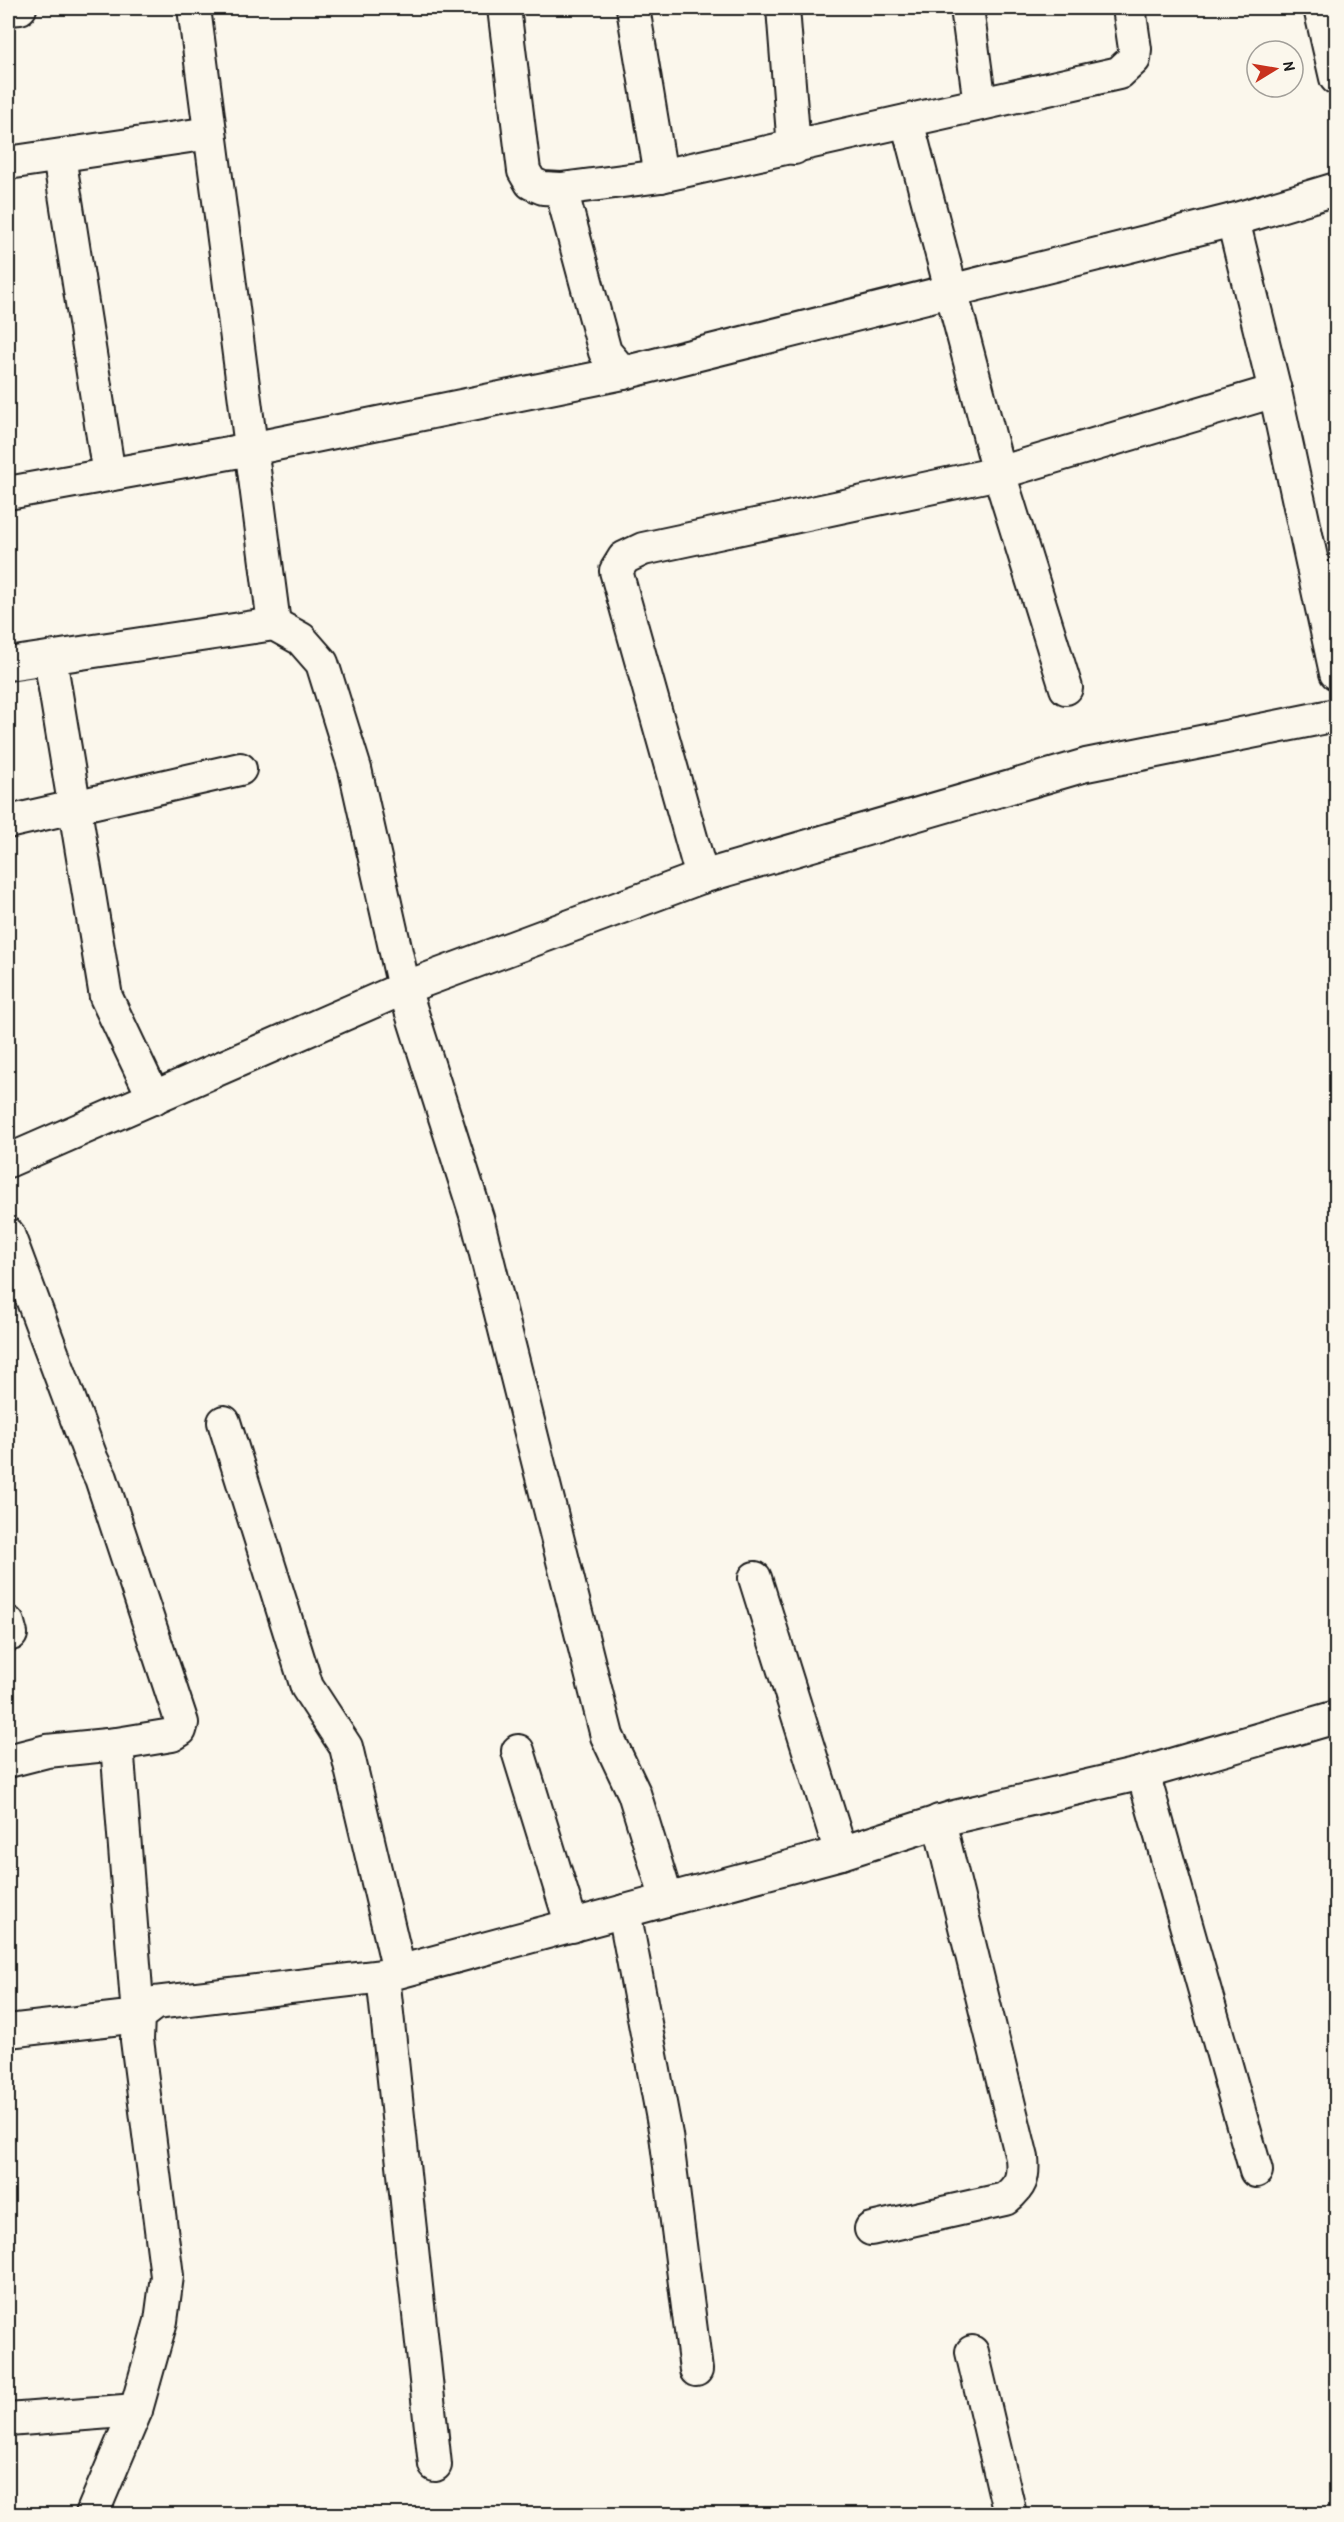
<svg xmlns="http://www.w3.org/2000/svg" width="1344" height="2522" font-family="'Patrick Hand',sans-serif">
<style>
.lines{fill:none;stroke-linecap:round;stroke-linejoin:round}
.street-casing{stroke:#1c1c1c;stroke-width:36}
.street{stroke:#fbf7ec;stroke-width:32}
</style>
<rect width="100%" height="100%" fill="#fbf7ec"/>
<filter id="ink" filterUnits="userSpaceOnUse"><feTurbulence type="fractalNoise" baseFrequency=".0167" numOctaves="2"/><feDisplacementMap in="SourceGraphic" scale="12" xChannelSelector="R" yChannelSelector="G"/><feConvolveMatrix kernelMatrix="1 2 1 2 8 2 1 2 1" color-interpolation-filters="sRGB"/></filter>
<g filter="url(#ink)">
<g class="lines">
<g class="street-casing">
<g id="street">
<polyline points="194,8 274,624"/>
<polyline points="504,8 524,171 531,183 543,188 561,189 661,176 1119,73 1134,59 1135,49 1129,8"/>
<polyline points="633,8 661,176"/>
<polyline points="783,8 794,148"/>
<polyline points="967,8 980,104"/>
<polyline points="1320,8 1336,78"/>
<polyline points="8,9 20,8"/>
<polyline points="907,121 999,473 1066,688"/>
<polyline points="59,156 109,475"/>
<polyline points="8,163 210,133"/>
<polyline points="561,189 605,352 623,373 1233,220 1336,189"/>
<polyline points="1233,220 1275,391 1336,673"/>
<polyline points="8,493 251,449 623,373"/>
<polyline points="50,658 106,997 154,1098"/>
<polyline points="8,664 274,624 301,639 322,663 355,769 404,988 477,1218 607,1736 634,1793 667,1900"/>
<polyline points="8,822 240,769"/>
<polyline points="702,877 616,571 624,558 643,549 999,473 1275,391"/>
<polyline points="8,1161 404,988 702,877 1086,765 1336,715"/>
<polyline points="8,1234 92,1460 101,1478 182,1723 180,1730 172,1735 117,1744 138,2016 8,2031"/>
<polyline points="224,1422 307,1687 346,1747 399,1971"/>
<polyline points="755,1578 841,1853"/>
<polyline points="8,1623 11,1634"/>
<polyline points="518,1751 572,1926"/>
<polyline points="8,1761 47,1751 117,1744"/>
<polyline points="1143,1773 1256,2171"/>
<polyline points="624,1911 666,2135 696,2370"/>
<polyline points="383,1976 435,2465"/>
<path d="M871,2229L1005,2199C1021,2186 1024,2178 1022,2158L939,1821"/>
<polyline points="972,2352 1010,2514"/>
<polyline points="8,2420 136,2410"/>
<polyline points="92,2514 136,2410 161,2321 167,2276 137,2040 138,2016 155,2003 383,1976 841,1853 954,1817 1143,1773 1336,1717"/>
</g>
</g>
<use href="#street" class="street"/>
</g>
</g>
<rect width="1344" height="2522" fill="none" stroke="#fbf7ec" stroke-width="30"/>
<rect x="15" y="15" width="1314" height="2492" fill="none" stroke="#1c1c1c" stroke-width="2" filter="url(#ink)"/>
<g transform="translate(1275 69) rotate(79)"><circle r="28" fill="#fbf7ec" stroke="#a29f99" stroke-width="1.5"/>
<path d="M0-4.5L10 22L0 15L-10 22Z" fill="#c8321e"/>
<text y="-9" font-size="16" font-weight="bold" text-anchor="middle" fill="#1c1c1c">N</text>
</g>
</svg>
